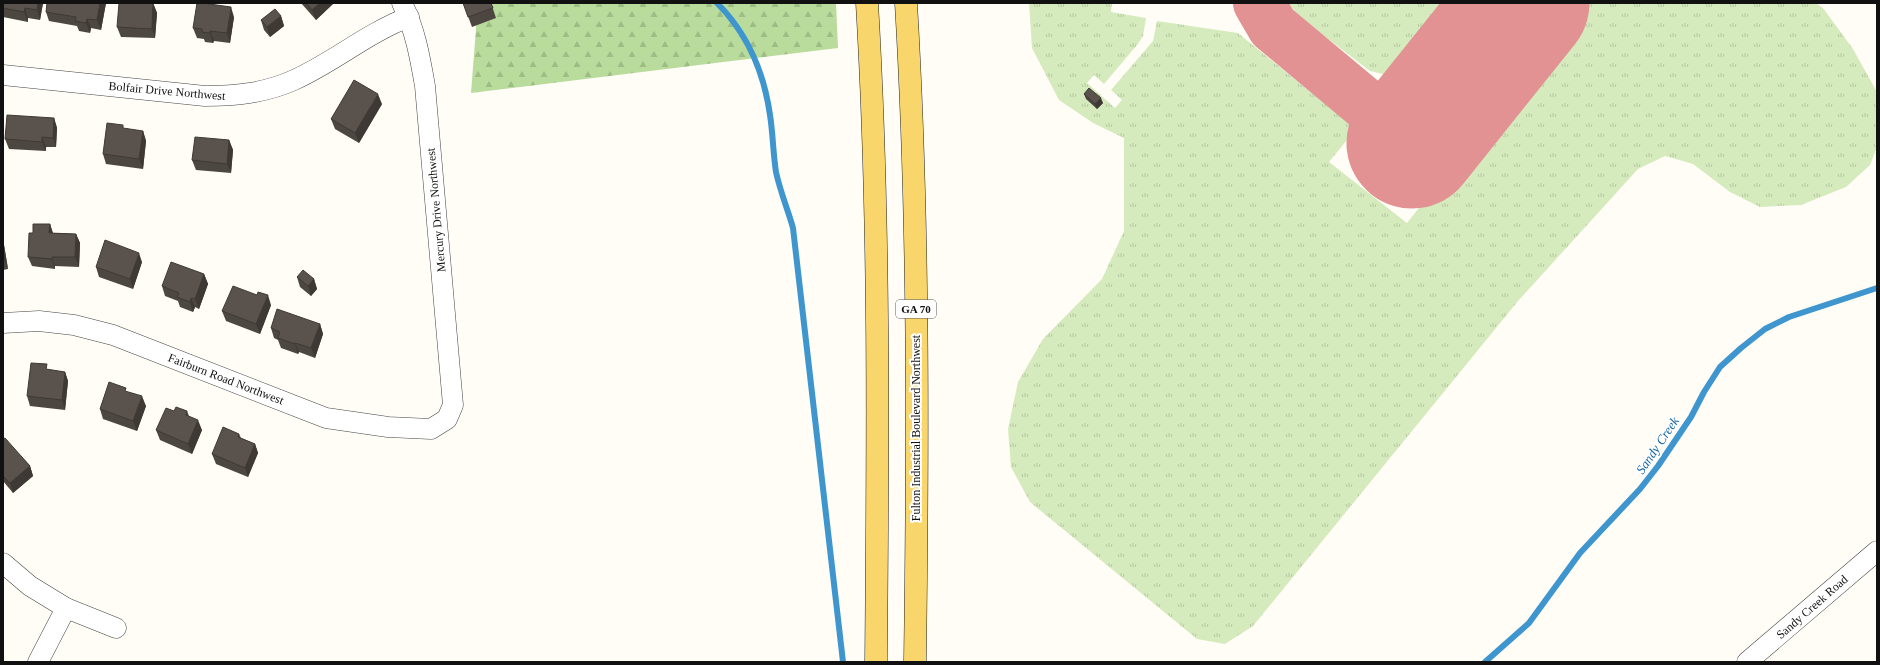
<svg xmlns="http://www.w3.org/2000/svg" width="1880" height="665" font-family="Georgia,serif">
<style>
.grass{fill:url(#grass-tufts)}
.forest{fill:url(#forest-firs)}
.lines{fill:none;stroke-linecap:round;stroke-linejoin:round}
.stream{stroke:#3f96cf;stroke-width:6}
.taxiway{stroke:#e29292;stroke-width:52}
.runway{stroke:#e29292;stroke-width:131}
.street-casing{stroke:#444;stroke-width:21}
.primary-casing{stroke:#222;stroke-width:23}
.street{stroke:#fff;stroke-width:20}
.primary{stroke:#f9d66b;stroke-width:22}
.wall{fill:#4d4742}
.shaded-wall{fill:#3f3936}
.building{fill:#5a524d;stroke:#3f3936}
.labels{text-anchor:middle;stroke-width:4;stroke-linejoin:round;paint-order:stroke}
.shield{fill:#fff;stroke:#585858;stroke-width:1}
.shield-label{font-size:11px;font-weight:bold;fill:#111}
.street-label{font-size:12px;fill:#111;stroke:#fff}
.water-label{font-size:13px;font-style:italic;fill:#1768a6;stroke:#fff}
</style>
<defs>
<pattern id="grass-tufts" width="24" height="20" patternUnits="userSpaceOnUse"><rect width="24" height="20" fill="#d5ebbd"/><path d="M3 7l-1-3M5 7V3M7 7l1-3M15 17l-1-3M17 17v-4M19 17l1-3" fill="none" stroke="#b6c8a1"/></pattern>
<pattern id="forest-firs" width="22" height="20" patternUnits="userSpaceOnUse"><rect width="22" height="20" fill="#b9dc9c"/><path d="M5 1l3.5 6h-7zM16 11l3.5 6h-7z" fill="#9ebc85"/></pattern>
</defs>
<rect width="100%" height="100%" fill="#fffdf5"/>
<g class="grass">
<polygon points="1029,3 1112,3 1111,12 1146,18 1143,36 1137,45 1104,84 1094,75 1087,83 1115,108 1122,100 1111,90 1153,41 1157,21 1238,33 1356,129 1329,162 1407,223 1581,3 1816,3 1823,8 1853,49 1877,92 1877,147 1870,165 1846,187 1801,205 1760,207 1730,192 1693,164 1665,156 1638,169 1518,301 1253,626 1225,644 1197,639 1030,502 1011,467 1008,429 1018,382 1043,339 1102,279 1124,231 1124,138 1093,123 1059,100 1032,48"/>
<polygon points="1289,3 1464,3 1410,70 1397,74 1387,75 1370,71 1297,15"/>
</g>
<polygon class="forest" points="478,3 836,3 838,48 471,93"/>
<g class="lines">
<g class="stream">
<path d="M717,3C747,33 764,73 770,115C773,134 773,153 776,172C780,191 788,210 793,228L843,662"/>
<polyline points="1485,662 1529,623 1580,553 1640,489 1658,466 1691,417 1704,392 1720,367 1741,348 1765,329 1789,317 1877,288"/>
</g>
<polyline class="taxiway" points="1259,3 1273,27 1412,143"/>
<polyline class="runway" points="1412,143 1524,3"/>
<g class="street-casing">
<g id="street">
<path d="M3,75L205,96C236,96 265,93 294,80C334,62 367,33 409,17"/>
<path d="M3,323L39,321L74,325L113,335L326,418L388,427L431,429L447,419L453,405L425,86C420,57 415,29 402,3"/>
<polyline points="3,563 30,586 66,608 116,628"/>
<polyline points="38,662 66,608"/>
<polyline points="1747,662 1877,551"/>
</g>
</g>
<g class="primary-casing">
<g id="primary">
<path d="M867,3C880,222 878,442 876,662"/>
<path d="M906,3C919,222 918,442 915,662"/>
</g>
</g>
<use href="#street" class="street"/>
<use href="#primary" class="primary"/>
</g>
<g class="wall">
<polygon points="3,3 43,3 40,20 28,18 28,22 3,17"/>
<polygon points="106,3 101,30 91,28 90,33 79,31 77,26 49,21 46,12"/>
<polygon points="153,3 157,13 155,38 121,37 117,27"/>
<polygon points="301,3 334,3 316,20"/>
<polygon points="463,3 491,3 496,18 472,27"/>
<polygon points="281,16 284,26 270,37 264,30 261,20"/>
<polygon points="234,17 230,43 214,41 213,43 205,42 204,39 197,38 193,28"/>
<polygon points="1084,94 1103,103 1097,109 1086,99"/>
<polygon points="382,104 359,143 335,129 331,119"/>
<polygon points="54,118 57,128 56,147 46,147 46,151 9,149 5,139"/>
<polygon points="143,131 146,141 143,169 106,164 103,154"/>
<polygon points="229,140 233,150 231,173 196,170 192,160"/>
<polygon points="50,224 53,233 76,234 80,243 79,267 55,266 55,269 32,266 28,257 33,233"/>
<polygon points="3,242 4,245 8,269 3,270"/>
<polygon points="142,262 133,289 99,277 96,267"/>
<polygon points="204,274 208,284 199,309 195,307 193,312 180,307 178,301 165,296 162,286"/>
<polygon points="297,277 314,279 317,289 311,296 300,287"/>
<polygon points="271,305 260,334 226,321 222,311"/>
<polygon points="320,324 323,334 315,358 299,352 298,354 281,348 278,340 274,338 271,328"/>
<polygon points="48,370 65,372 68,381 65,410 30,406 27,396"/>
<polygon points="127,392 146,406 137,431 103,419 100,409"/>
<polygon points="174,411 187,411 189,416 202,430 192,454 160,440 156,430"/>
<polygon points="239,434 241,438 255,444 258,453 248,477 216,464 212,454"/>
<polygon points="3,439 30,466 33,476 13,493 3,481"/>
</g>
<g class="shaded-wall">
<polygon points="38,3 43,3 40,20 37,10"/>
<polygon points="100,3 106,3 101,30 97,20"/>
<polygon points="153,3 157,13 155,38 152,29"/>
<polygon points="320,3 334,3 316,20 312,10"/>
<polygon points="231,7 234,17 230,43 227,33"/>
<polygon points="25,8 28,18 28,22 24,12"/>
<polygon points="281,16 284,26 270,37 267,27"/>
<polygon points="87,19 91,28 90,33 86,23"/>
<polygon points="210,31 214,41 213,43 210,33"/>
<polygon points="378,94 382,104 359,143 355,133"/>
<polygon points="1101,98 1103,103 1097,109 1095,104"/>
<polygon points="54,118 57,128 56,147 53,138"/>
<polygon points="143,131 146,141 143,169 139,159"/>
<polygon points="42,137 46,147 46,151 42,142"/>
<polygon points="229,140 233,150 231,173 227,164"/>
<polygon points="50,224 53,234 49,233"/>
<polygon points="76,234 80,243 79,267 75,257"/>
<polygon points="3,242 4,245 8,269 4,259 3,250"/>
<polygon points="139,253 142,262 133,289 130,279"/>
<polygon points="52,257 55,266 55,269 52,259"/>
<polygon points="204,274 208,284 199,309 195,299"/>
<polygon points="314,279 317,289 311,296 308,286"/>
<polygon points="268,295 271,305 260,334 256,324"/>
<polygon points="191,298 195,307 193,312 190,302"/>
<polygon points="320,324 323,334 315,358 311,348"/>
<polygon points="295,343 299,352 298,354 295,344"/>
<polygon points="65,372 68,381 65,410 62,400"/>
<polygon points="142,396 146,406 137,431 133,421"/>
<polygon points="198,420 202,430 192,454 188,444"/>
<polygon points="255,444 258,453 248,477 245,468"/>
<polygon points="30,466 33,476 13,493 10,483"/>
</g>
<g class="building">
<polygon points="3,3 38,3 37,10 25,8 24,12 3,8"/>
<polygon points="47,3 100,3 97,20 87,19 86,23 75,21 76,17 46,12"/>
<polygon points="119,3 153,3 152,29 117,27"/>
<polygon points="197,3 202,3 231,7 227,33 210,31 210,33 202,32 202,29 193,28"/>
<polygon points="306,3 320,3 312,10"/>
<polygon points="463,3 491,3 493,8 468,17"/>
<polygon points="275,9 281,16 267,27 261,20"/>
<polygon points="354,80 378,94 355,133 331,119"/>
<polygon points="1089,88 1101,98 1095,104 1084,94"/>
<polygon points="7,115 54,118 53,138 42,137 42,142 5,139"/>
<polygon points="107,123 123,125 123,128 143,131 139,159 103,154"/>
<polygon points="195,137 229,140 227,164 192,160"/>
<polygon points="33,224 50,224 49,233 76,234 75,257 52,257 52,259 28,257 29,233 33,233"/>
<polygon points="105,240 139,253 130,279 96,267"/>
<polygon points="3,250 4,259 3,259"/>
<polygon points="171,262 204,274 195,299 191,298 190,302 177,297 179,293 162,286"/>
<polygon points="303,270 314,279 308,286 297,277"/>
<polygon points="233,286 257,295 258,292 268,295 256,324 222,311"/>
<polygon points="277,309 320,324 311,348 295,343 295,344 278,338 280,332 271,328"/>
<polygon points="31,363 47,364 46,369 65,372 62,400 27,396"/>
<polygon points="109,382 126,388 125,391 142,396 133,421 100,409"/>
<polygon points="176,407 187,411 186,415 198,420 188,444 156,430 166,408 174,411"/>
<polygon points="223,427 239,434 238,437 255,444 245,468 212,454"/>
<polygon points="5,438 30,466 10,483 3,476 3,439"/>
</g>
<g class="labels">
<rect class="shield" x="896" y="300" width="40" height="18" rx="3"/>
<g class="shield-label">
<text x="916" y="313">GA 70</text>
</g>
<g class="street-label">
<text transform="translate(167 91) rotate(5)" y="4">Bolfair Drive Northwest</text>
<text transform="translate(436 210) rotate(-95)" y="4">Mercury Drive Northwest</text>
<text transform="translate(226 379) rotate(21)" y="4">Fairburn Road Northwest</text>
<text transform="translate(916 428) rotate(-90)" y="4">Fulton Industrial Boulevard Northwest</text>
<text transform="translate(1812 607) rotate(-41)" y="4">Sandy Creek Road</text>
</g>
<g class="water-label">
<text transform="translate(1657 445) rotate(-56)" y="5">Sandy Creek</text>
</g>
</g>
<rect width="1880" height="665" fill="none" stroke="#111111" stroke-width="8"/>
</svg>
